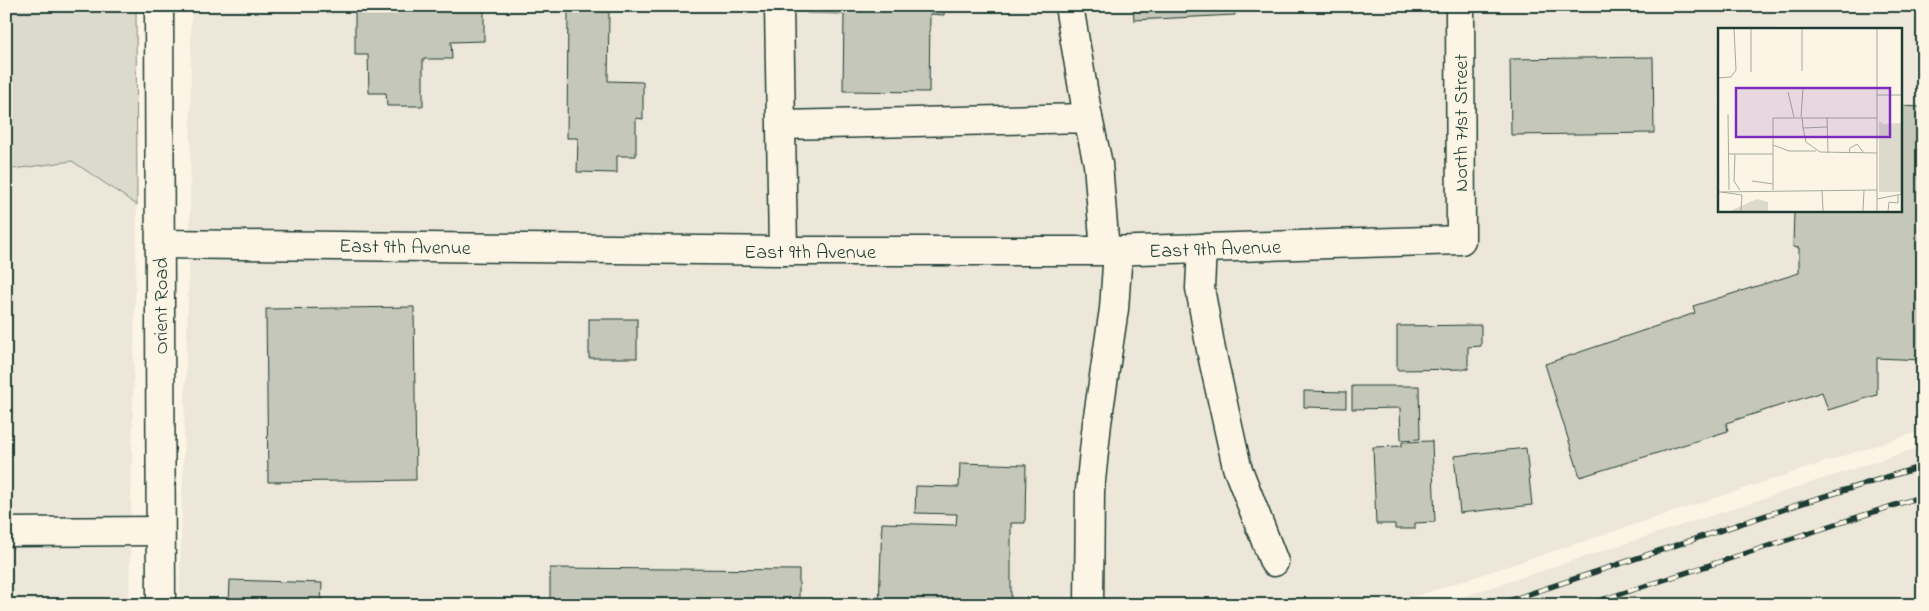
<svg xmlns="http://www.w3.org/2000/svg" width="1929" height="611" font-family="'Indie Flower',sans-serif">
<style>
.built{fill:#ece7d8;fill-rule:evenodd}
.green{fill:#dcdacc;stroke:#7e8c80}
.building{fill:#c5c7b9;stroke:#1f3d34}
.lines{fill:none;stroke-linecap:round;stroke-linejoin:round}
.minor-casing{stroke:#1f3d34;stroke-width:31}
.minor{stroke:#fcf5e5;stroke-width:28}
.rail-casing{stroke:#1f3d34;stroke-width:5.5}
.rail{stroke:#fcf5e5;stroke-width:4;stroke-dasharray:11;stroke-linecap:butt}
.labels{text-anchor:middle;stroke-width:4;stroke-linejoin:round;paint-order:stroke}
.street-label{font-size:20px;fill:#1f3d34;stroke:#fcf5e5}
.inset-road{fill:none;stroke:#a4ab9e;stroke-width:1}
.view{fill:#7b2cbf;fill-opacity:0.15;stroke:#7b2cbf;stroke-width:2.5}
.inset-edge{fill:none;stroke:#1f3d34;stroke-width:2.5}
</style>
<rect width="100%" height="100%" fill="#fcf5e5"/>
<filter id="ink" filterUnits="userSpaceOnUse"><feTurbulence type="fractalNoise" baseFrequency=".02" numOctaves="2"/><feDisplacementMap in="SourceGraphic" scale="10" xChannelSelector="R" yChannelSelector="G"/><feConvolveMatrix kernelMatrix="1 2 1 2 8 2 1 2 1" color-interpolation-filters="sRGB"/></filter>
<g filter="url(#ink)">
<g class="built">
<path d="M191,6H1923V430L1389,605H179L190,233ZM1719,29H1900V210H1719Z"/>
<polygon points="72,161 137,205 129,605 6,605 6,170"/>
<polygon points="1923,446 1923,605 1437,605 1716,514"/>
</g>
<polygon class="green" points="6,6 136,6 137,205 72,161 6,170"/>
<g class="building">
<polygon points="484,6 484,41 451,42 452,59 423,59 423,106 387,106 386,93 369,93 368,55 355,55 355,8"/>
<polygon points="807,6 944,6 944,15 930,14 929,92 843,91 844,14 807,13"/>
<polygon points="1133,6 1235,6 1235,15 1134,20"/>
<polygon points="568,10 609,12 608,81 643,82 643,119 636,118 636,156 617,156 617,173 577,172 578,138 567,138"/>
<polygon points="1653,57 1654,133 1511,135 1510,59"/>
<polygon points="1900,106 1923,107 1923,360 1877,358 1877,395 1828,410 1822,392 1726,423 1728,431 1580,477 1545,364 1695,313 1693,306 1799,273 1799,248 1793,247 1794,210 1900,210"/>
<polygon points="414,307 416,480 268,482 266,309"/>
<rect x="589" y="319" width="48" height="39"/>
<polygon points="1481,325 1481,346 1468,347 1468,369 1397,370 1397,326"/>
<polygon points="1352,386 1419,386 1420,439 1401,440 1400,408 1352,409"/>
<polygon points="1304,391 1346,392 1346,408 1304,407"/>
<polygon points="1432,441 1435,522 1415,523 1415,529 1395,529 1395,524 1376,524 1373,447 1402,446 1402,442"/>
<polygon points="1526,448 1532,505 1460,513 1454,456"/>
<polygon points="960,463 1026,465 1025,523 1011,523 1011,605 879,605 882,523 956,525 957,514 915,513 916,486 959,487"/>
<polygon points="550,568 799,570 799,605 550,605"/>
<polygon points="230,580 322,583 321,605 229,605"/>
</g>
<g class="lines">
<g class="minor-casing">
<g id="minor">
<polyline points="159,6 161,605"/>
<polyline points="779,6 783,251"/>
<polyline points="1069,6 1088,118"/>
<polyline points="782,125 1088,118 1098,164 1105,251"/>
<polyline points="160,244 783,251 1105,251 1461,240 1460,6"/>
<polyline points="1202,248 1200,288 1211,350 1237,467 1274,562"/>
<polyline points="6,532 160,531"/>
<polyline points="1089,605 1090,490 1097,423 1114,309 1118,251"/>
</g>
</g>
<use href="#minor" class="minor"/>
<g class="rail-casing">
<g id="rail">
<polyline points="1496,605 1806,502 1923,466"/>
<polyline points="1586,605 1923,496"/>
</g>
</g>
<use href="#rail" class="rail"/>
</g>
</g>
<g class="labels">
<g class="street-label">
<text transform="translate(1460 123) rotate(-90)" y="7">North 71st Street</text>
<text transform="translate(405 246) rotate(1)" y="7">East 9th Avenue</text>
<text transform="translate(1215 248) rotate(-2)" y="7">East 9th Avenue</text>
<text x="810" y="258">East 9th Avenue</text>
<text transform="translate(160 306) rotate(-90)" y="7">Orient Road</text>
</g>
</g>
<g transform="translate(1718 28)">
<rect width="184" height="184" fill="#fcf5e5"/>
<path d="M161,93L166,96L184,95V164H161ZM39,171L50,174V183H12Z" fill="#dcdacc"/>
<path class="inset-road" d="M84,0V43M159,0V183M33,44V0M0,50L13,49L18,42L16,0M70,64L76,89M159,67H184M10,86L11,162M83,89L85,60M84,89L85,100L109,99M109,89L110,125M85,100L88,114L102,124L159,125M55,117L71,123H98M131,125L132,120L139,116L146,125M10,126H55M17,126L16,153L22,162M34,153L55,156M55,162V90H159M104,162L105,183M0,164L159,162M3,164L24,167L23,183M159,171L184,166M145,183L146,162M170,183L171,174L180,175V167"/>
<path class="view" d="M18,60H172V109H18Z"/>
<rect width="184" height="184" class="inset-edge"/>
</g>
<rect width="1929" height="611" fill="none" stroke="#fcf5e5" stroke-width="25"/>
<rect x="12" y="12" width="1904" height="586" fill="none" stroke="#1f3d34" stroke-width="2" filter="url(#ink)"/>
</svg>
